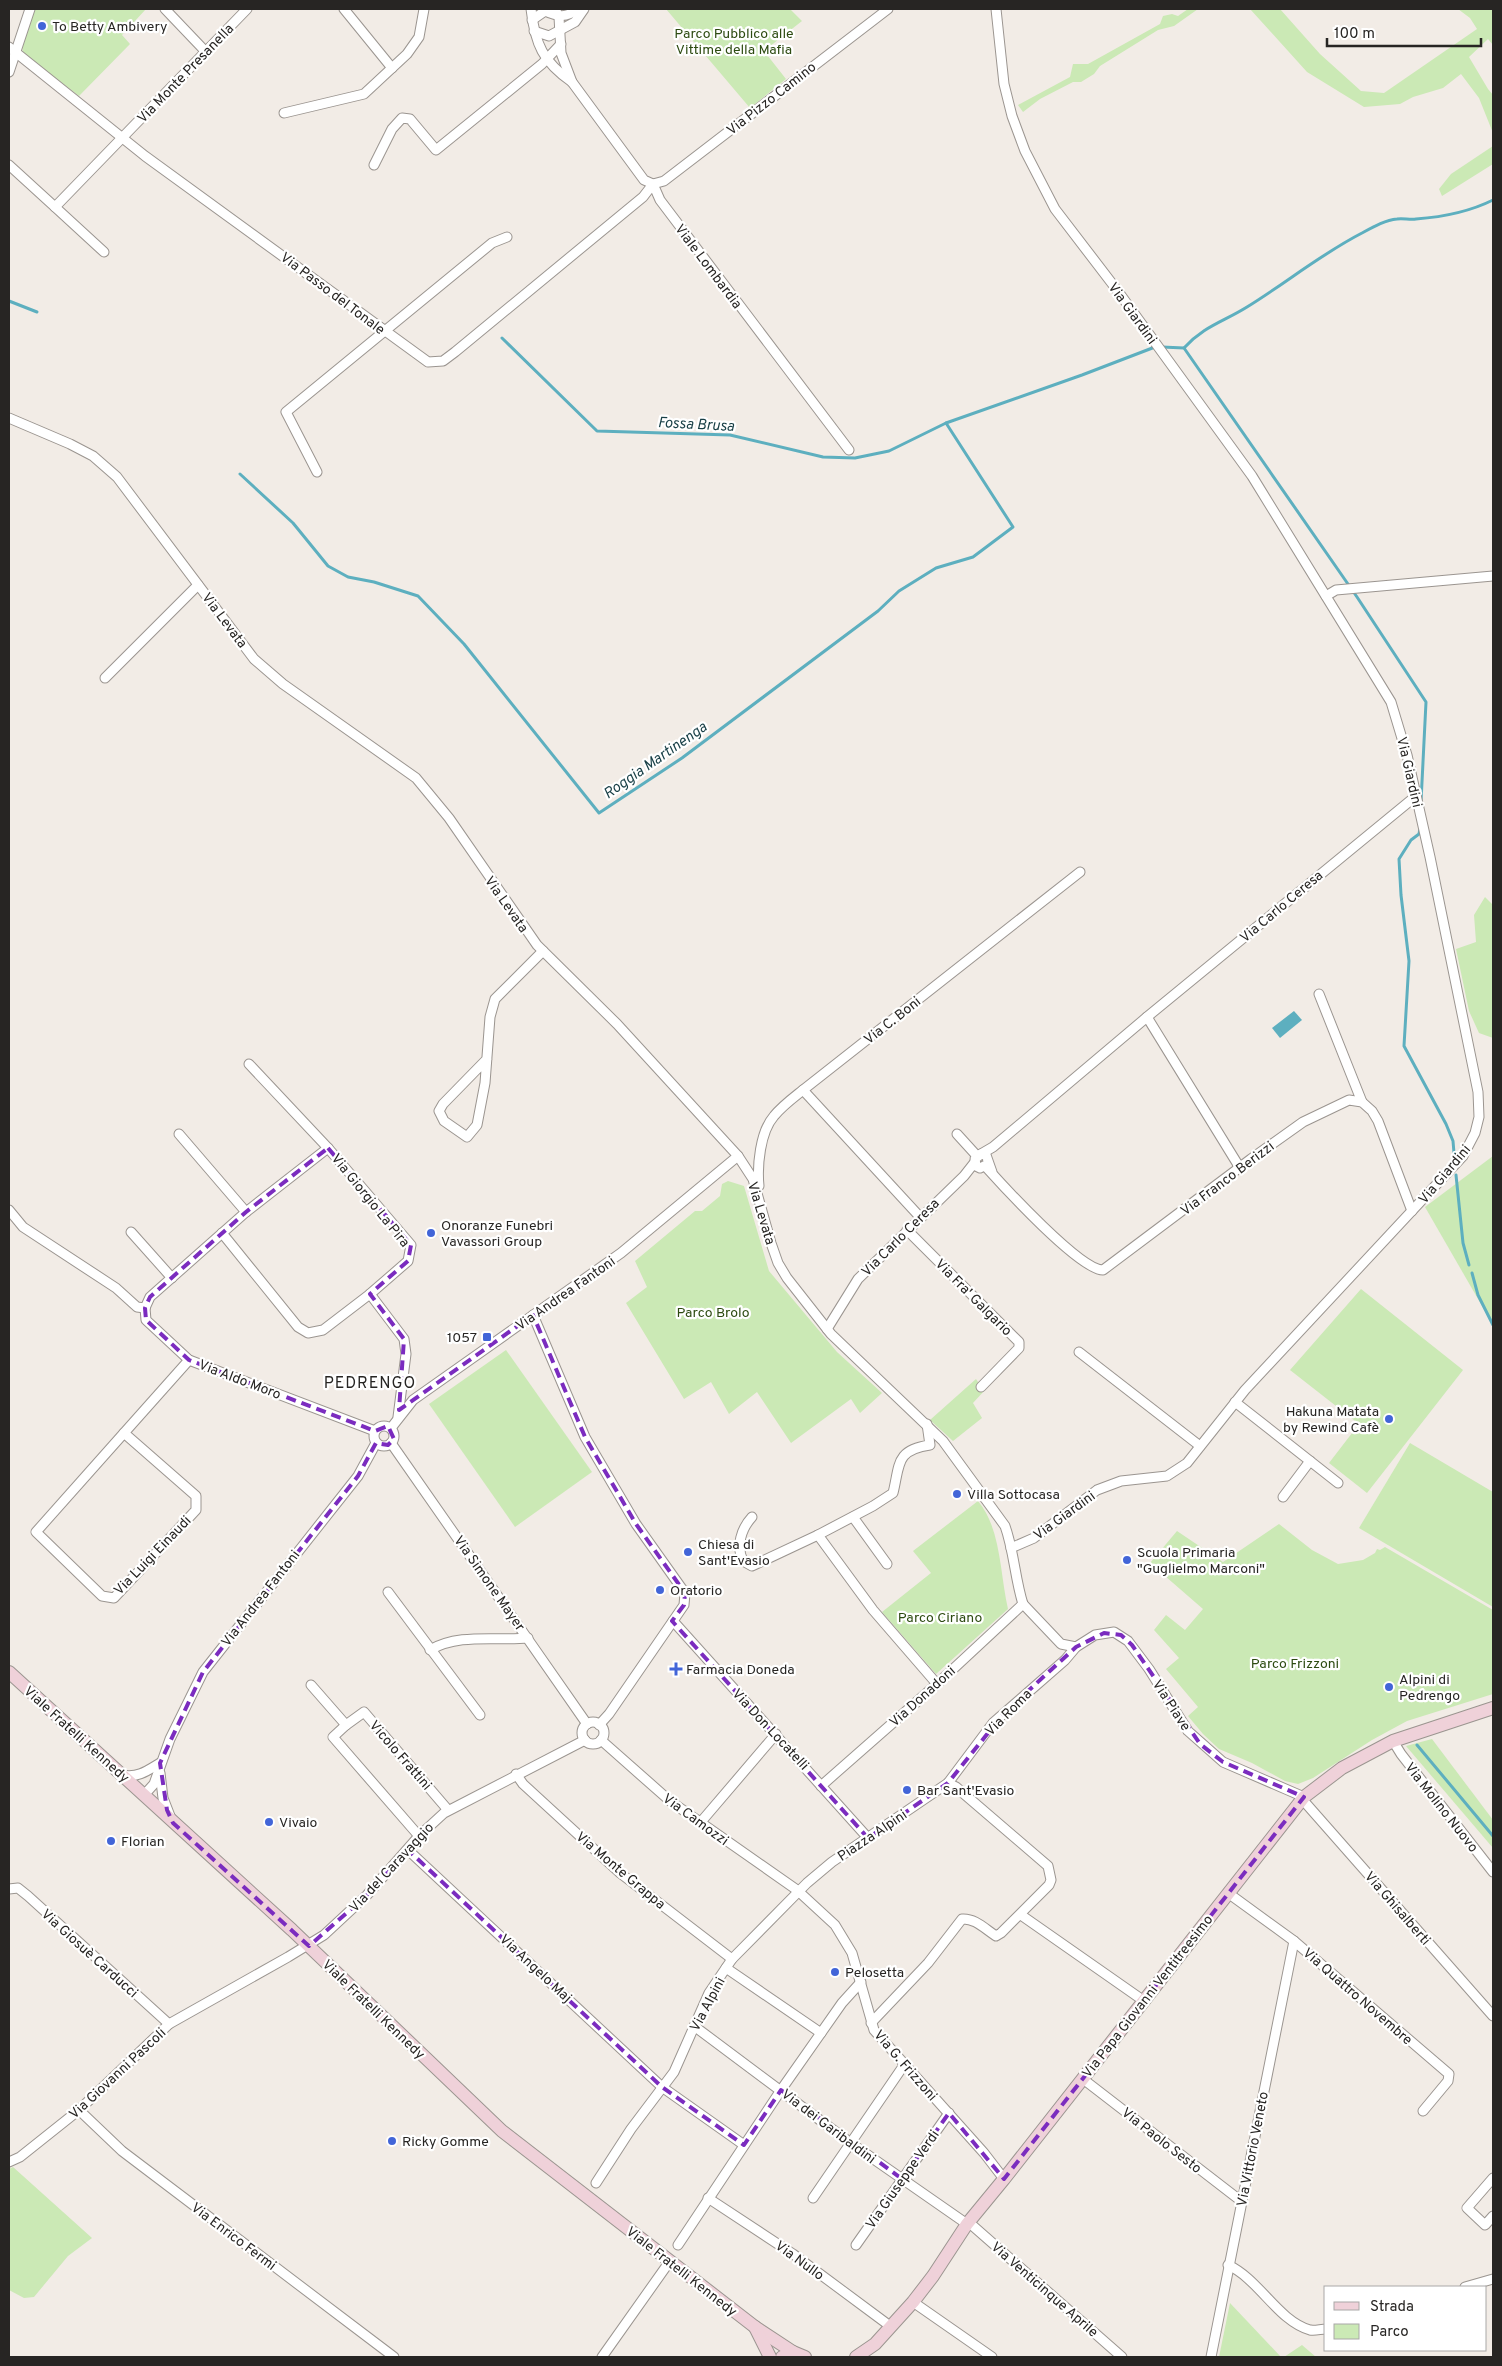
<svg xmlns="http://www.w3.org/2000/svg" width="1502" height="2366" font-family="Overpass,sans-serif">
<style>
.green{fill:#cbe9b5}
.water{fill:#5dafbf}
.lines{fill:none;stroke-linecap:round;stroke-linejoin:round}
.stream{stroke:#5dafbf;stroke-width:3}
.street-casing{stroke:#9b9590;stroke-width:11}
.secondary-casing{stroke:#9b9590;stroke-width:14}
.street{stroke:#fff;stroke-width:9}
.secondary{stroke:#efd1d9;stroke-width:12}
.marked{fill:none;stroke:#7b2cbf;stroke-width:4;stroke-dasharray:10 6;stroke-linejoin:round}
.poi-dot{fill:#4265d8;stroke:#fff;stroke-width:2}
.labels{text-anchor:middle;stroke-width:4.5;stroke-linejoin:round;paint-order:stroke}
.poi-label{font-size:14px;fill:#272523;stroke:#fff;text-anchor:start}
.park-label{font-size:14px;fill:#2d4b11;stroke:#fff}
.street-label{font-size:14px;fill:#272523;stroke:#fff}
.water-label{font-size:15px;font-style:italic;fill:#183f46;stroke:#fff}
.quarter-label{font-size:16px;letter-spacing:1px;fill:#272523;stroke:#fff}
</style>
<rect width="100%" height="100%" fill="#f2ece6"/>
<g class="green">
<polygon points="34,9 146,9 122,35 130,44 79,96 23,53 22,45"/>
<polygon points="666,9 790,9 802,21 764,51 786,79 750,108"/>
<polygon points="1188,9 1198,9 1174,26 1158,30 1100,66 1094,74 1081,82 1073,82 1040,99 1023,112 1018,105 1070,77 1073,64 1088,64 1160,24 1163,16 1172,14 1178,16"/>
<polygon points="1250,9 1280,9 1320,54 1361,91 1384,93 1477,29 1470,18 1458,9 1492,9 1493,45 1488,39 1469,57 1488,89 1493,95 1493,133 1479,98 1461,74 1443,88 1413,97 1400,104 1364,107 1307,72"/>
<polygon points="1493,146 1493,164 1442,196 1439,189 1451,174"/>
<polygon points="1485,897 1493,905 1493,1038 1479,1033 1469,1011 1456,949 1476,942 1474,915"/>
<polygon points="1493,1156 1493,1325 1425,1207"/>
<polygon points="728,1181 744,1186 769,1271 837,1352 882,1393 860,1413 851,1399 791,1443 757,1392 729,1414 711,1382 684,1399 626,1303 647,1287 635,1261 695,1211 702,1211 720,1196 722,1184"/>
<polygon points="1361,1289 1463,1370 1367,1493 1329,1463 1359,1424 1290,1370"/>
<polygon points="506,1350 592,1472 515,1527 429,1404"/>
<polygon points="976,1379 984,1391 973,1403 982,1418 953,1441 930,1420"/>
<polygon points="1410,1443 1493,1492 1493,1607 1359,1528"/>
<path d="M978,1501C1001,1528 1000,1574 1008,1609L936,1674L882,1612L931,1573L913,1551Z"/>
<polygon points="1279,1524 1312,1550 1338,1564 1363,1560 1375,1553 1377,1549 1380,1550 1385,1547 1493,1610 1493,1694 1407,1721 1372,1740 1313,1778 1298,1784 1285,1781 1252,1763 1219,1749 1203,1734 1188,1716 1198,1707 1166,1669 1179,1658 1154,1630 1166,1615 1185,1630 1203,1609 1150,1563 1177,1531 1223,1562"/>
<polygon points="1432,1739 1493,1820 1493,1848 1406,1746"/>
<polygon points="13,2167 92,2238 68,2256 34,2297 24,2298 9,2290 9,2169"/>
<polygon points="1230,2303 1281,2357 1219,2357"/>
<polygon points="1302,2345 1316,2357 1284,2357"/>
</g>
<polygon class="water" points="1294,1011 1302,1020 1280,1038 1272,1028"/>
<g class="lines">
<g class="stream">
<polyline points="9,301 37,312"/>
<polyline points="502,338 597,431 730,435 823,457 855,458 889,451 946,423 1082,375 1155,347"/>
<polyline points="1162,347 1184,348 1357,597 1426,702 1421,802"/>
<path d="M1184,348C1204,326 1223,322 1247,307C1286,283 1321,254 1362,233C1373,227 1385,220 1397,219C1403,218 1410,220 1416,219C1443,217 1469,212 1493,200"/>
<polyline points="240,474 293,523 328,566 348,577 374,582 418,596 464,644 599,813 682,758 878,611 899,591 936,568 973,557 1013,527 946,423"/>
<polyline points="1420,828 1419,834 1411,840 1399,859 1401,895 1409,961 1404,1046 1446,1124 1453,1141 1454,1153"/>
<polyline points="1456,1175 1463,1243 1469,1265"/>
<polyline points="1472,1273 1478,1295 1493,1325"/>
<polyline points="1417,1745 1493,1836"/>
</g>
<g class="street-casing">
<g id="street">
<polyline points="165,9 206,52"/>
<polyline points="344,9 392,68"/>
<path d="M531,9C535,44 543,62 572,82"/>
<polyline points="555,9 559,17 561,53 572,82 644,180 653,184 660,200 849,450"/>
<polyline points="996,9 1004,84 1012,116 1025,151 1055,209 1117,290 1252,476 1391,702 1407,755 1430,857 1478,1092 1479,1117 1475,1133 1463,1156 1245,1390 1187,1463 1167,1476 1121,1481 1097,1490 1034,1538 1011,1548"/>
<path d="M532,20L545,11C558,17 566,18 578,9"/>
<polyline points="534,31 549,36 575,22 584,9"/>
<polyline points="9,47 145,156 428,362 443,361 455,352 643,197 653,184 664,181 888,9"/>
<polyline points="9,72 30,9"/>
<polyline points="284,113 364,94 407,54 419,37 424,9"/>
<polyline points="9,165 55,207 247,9"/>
<polyline points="374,165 392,129 402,118 410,119 436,150 542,64 561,44"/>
<polyline points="55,207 104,252"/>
<path d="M9,418L70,444L93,456L117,477L254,659L283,684L416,778L449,818L537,945L617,1024L738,1156L753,1179L771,1243L778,1263L787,1278L831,1334L943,1441L1005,1526C1014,1551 1015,1579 1023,1604"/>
<polyline points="317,472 286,412 492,243 507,237"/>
<polyline points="1326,596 1336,590 1493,576"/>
<polyline points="105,678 198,585"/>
<polyline points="1319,994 1362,1102"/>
<polyline points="1147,1017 1240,1168"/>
<polyline points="487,1059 443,1104 439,1111 444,1121 467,1137 477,1125 485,1083 490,1017 495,999 543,951"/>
<polyline points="803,1090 920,1217"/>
<polyline points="179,1134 246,1212"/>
<polyline points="957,1134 977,1156"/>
<polyline points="328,1148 411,1245 408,1261 370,1294"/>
<polyline points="981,1154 993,1147 1147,1017 1416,796"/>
<polyline points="988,1164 980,1168 976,1166 975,1159 981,1154 986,1155 992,1172"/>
<path d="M986,1167C1004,1187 1080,1270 1103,1270L1251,1159L1303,1122L1349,1100L1362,1102L1372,1111L1378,1121L1412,1211"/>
<path d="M759,1186C757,1166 760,1132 774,1116C782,1106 793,1098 803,1090L1080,872"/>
<polyline points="9,1210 23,1227 116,1288 137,1307 145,1308"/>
<polyline points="907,1230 1019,1342 1019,1348 981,1387"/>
<polyline points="131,1232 172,1278"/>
<polyline points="222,1233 298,1327 308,1333 323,1330 370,1294 404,1339 406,1354 398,1417"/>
<polyline points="145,1308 150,1297 246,1212 328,1148 249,1064"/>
<polyline points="145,1308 146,1320 189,1360 375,1431"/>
<polyline points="533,1315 585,1437 636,1524 685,1593 684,1605 609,1714 599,1725"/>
<polyline points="827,1329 858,1279 964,1176 975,1162"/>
<polyline points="1079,1352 1200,1446"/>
<polyline points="1235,1402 1338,1483"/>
<circle cx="384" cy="1436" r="10"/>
<polyline points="391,1428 413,1400 621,1253 738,1156"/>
<polygon points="124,1433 196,1496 196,1510 114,1598 102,1596 36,1532"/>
<polyline points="124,1433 189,1360"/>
<polyline points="391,1443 587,1724"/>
<polyline points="1283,1497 1310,1461"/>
<path d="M752,1517C741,1529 736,1546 743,1561L752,1566L818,1535L873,1506L893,1493C900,1465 895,1450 930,1445L927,1424"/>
<polyline points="853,1517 887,1564"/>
<polyline points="818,1535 873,1610 937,1684"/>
<polyline points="388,1592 480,1715"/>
<polyline points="1023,1604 1061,1644 1076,1647"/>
<polyline points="673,1621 868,1838"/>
<path d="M430,1650C459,1633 495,1641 528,1638"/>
<polyline points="311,1685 346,1725 364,1712 448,1810"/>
<circle cx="593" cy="1733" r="11"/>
<polyline points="346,1725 333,1737 419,1836"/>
<polyline points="601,1740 670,1801 797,1890 835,1925 852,1953 874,2030 984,2153 1004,2179"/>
<polyline points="1393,1741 1401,1754 1493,1872"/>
<polyline points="160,1773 163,1798 170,1816"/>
<polyline points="516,1774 523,1784 620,1873 732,1959"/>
<path d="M122,1775C138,1778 147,1771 160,1763"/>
<polyline points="821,1786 937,1684 1023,1604"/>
<polyline points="144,1795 154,1784 170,1739 203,1672 358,1476 376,1443"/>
<polyline points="1302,1799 1493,2016"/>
<polyline points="700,1823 776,1734"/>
<polyline points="408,1850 662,2087 744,2145"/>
<polyline points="9,1889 18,1888 28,1896 169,2024"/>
<polyline points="1228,1893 1294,1941 1449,2074 1448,2081 1423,2111"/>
<polyline points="1021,1915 1144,2001"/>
<polyline points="726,1968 821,2033"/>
<path d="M871,2023L928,1963L962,1919C975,1918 985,1929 996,1936L1001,1933L1049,1885L1051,1880L1048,1866L956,1787L948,1783"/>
<polyline points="694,2026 852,2144 967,2224 973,2226 1122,2357"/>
<polyline points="1083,2079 1241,2201"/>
<polyline points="79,2110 122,2151 394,2357"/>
<polyline points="9,2162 20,2157 79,2110 169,2024 288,1957 324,1935 367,1895 419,1836 444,1813 585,1740"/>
<polyline points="1493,2178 1467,2208 1485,2225 1493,2216"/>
<polyline points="596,2183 631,2129 674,2072 709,1993 732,1959 807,1883 832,1862 948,1783 993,1723 1065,1660 1076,1647 1095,1635 1114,1632 1128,1641 1149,1669 1188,1731 1223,1762 1304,1797"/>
<polyline points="708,2198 793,2254 890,2326"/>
<polyline points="813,2198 904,2065"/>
<polyline points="678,2245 781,2090 842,2003 861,1982"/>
<polyline points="856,2245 949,2113"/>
<path d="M1228,2265C1259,2279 1278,2321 1310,2330C1315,2331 1321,2329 1326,2329"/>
<polyline points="1465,2287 1493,2279"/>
<polyline points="913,2302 992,2357"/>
<polyline points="602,2357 670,2261"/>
<polyline points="1211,2357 1294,1941"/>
</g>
</g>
<g class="secondary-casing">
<g id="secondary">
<polyline points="9,1672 292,1930 502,2131 755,2327 793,2352"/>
<polyline points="755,2327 770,2357"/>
<polyline points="782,2357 793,2352 805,2357"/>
<polyline points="856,2357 875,2344 913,2302 933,2276 967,2224 1004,2179 1304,1797 1342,1768 1393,1741 1493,1708"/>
</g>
</g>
<use href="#street" class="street"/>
<use href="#secondary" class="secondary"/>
</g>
<path class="marked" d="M328,1148L411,1245L408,1261L370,1294L404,1339L399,1410L533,1315L585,1437L636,1524L685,1593L684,1605L672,1621L868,1838L948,1783L1004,1713L1076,1647L1104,1633L1121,1635L1132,1645L1200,1744L1223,1762L1304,1797L1004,2179L949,2113L902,2179L781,2090L744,2145L662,2087L408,1850L367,1895L309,1946L173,1823L167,1810L160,1763L203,1672L358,1476L376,1443L388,1445L394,1439L388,1426L375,1431L189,1360L146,1320L145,1308L150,1297L246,1212Z"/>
<g class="poi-dot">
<circle cx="42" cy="26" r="5"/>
<circle cx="431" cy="1233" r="5"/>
<rect x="482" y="1332" width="10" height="10" rx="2.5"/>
<circle cx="1389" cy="1419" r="5"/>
<circle cx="957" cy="1494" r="5"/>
<circle cx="688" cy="1552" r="5"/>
<circle cx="1127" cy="1560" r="5"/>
<circle cx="660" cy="1590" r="5"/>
<path d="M673.5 1661.5h5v5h5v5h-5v5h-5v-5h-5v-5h5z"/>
<circle cx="1389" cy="1687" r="5"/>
<circle cx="907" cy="1790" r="5"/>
<circle cx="269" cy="1822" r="5"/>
<circle cx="111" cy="1841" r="5"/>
<circle cx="835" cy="1972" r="5"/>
<circle cx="392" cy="2141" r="5"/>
</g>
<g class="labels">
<g class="poi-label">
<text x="52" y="31">To Betty Ambivery</text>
<text x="441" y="1230">Onoranze Funebri<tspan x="441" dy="16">Vavassori Group</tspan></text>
<text x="477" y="1342" text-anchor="end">1057</text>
<text x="1379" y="1416" text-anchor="end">Hakuna Matata<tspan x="1379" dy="16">by Rewind Cafè</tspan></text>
<text x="967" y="1499">Villa Sottocasa</text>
<text x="698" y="1549">Chiesa di<tspan x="698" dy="16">Sant'Evasio</tspan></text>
<text x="1137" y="1557">Scuola Primaria<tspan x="1137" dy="16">"Guglielmo Marconi"</tspan></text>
<text x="670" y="1595">Oratorio</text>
<text x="686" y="1674">Farmacia Doneda</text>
<text x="1399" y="1684">Alpini di<tspan x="1399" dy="16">Pedrengo</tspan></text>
<text x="917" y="1795">Bar Sant'Evasio</text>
<text x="279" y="1827">Vivaio</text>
<text x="121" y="1846">Florian</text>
<text x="845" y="1977">Pelosetta</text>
<text x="402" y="2146">Ricky Gomme</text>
</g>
<g class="park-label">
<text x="734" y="38">Parco Pubblico alle<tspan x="734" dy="16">Vittime della Mafia</tspan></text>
<text x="713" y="1317">Parco Brolo</text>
<text x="940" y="1622">Parco Ciriano</text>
<text x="1295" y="1668">Parco Frizzoni</text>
</g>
<g class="street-label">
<text transform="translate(185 73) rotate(-46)" y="5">Via Monte Presanella</text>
<text transform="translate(771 98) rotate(-38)" y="5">Via Pizzo Camino</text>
<text transform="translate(709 266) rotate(53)" y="5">Viale Lombardia</text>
<text transform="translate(333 293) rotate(37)" y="5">Via Passo del Tonale</text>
<text transform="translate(1133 313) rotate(54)" y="5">Via Giardini</text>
<text transform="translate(225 620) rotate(53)" y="5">Via Levata</text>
<text transform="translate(1410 772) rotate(77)" y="5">Via Giardini</text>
<text transform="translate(507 904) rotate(55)" y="5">Via Levata</text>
<text transform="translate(1281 906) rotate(-40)" y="5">Via Carlo Ceresa</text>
<text transform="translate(892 1020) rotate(-38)" y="5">Via C. Boni</text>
<text transform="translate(1444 1174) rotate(-50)" y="5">Via Giardini</text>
<text transform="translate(1227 1178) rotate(-37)" y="5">Via Franco Berizzi</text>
<text transform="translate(371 1200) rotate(51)" y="5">Via Giorgio La Pira</text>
<text transform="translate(762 1213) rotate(73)" y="5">Via Levata</text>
<text transform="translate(900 1237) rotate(-45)" y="5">Via Carlo Ceresa</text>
<text transform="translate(565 1293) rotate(-35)" y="5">Via Andrea Fantoni</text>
<text transform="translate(974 1297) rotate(45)" y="5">Via Fra' Galgario</text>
<text transform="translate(240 1379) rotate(21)" y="5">Via Aldo Moro</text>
<text transform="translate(1064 1515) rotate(-36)" y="5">Via Giardini</text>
<text transform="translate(152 1555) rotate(-46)" y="5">Via Luigi Einaudi</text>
<text transform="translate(490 1583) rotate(55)" y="5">Via Simone Mayer</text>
<text transform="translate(260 1598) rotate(-52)" y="5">Via Andrea Fantoni</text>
<text transform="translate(922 1696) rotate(-42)" y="5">Via Donadoni</text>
<text transform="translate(1172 1705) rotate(57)" y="5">Via Piave</text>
<text transform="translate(1008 1712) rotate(-45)" y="5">Via Roma</text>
<text transform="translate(771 1729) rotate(47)" y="5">Via Don Locatelli</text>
<text transform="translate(77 1734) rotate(42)" y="5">Viale Fratelli Kennedy</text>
<text transform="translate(401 1755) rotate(49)" y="5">Vicolo Frattini</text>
<text transform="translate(1442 1807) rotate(52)" y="5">Via Molino Nuovo</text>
<text transform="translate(696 1819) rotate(36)" y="5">Via Camozzi</text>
<text transform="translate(872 1835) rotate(-34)" y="5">Piazza Alpini</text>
<text transform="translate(391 1867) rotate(-47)" y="5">Via del Caravaggio</text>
<text transform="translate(621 1870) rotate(40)" y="5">Via Monte Grappa</text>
<text transform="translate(1398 1908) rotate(49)" y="5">Via Ghisalberti</text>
<text transform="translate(90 1953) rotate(42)" y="5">Via Giosuè Carducci</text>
<text transform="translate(536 1968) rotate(43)" y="5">Via Angelo Maj</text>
<text transform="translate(1147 1996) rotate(-52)" y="5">Via Papa Giovanni Ventitreesimo</text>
<text transform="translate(1358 1996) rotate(41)" y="5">Via Quattro Novembre</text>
<text transform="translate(707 2004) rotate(-62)" y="5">Via Alpini</text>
<text transform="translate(374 2009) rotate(44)" y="5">Viale Fratelli Kennedy</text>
<text transform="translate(906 2065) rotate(49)" y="5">Via G. Frizzoni</text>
<text transform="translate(117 2073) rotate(-43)" y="5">Via Giovanni Pascoli</text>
<text transform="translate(829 2126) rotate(37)" y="5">Via dei Garibaldini</text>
<text transform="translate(1162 2140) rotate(38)" y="5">Via Paolo Sesto</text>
<text transform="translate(1252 2149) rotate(-79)" y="5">Via Vittorio Veneto</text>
<text transform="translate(902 2179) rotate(-55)" y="5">Via Giuseppe Verdi</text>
<text transform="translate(234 2236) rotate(37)" y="5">Via Enrico Fermi</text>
<text transform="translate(800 2260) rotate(36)" y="5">Via Nullo</text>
<text transform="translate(682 2271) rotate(38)" y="5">Viale Fratelli Kennedy</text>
<text transform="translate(1045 2289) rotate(41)" y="5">Via Venticinque Aprile</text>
</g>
<g class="water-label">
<text transform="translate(696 424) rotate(3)" y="5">Fossa Brusa</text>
<text transform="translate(655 760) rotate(-35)" y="5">Roggia Martinenga</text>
</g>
<g class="quarter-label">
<text x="370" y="1388">PEDRENGO</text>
</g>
</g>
<rect width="1502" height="2366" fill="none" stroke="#272523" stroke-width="20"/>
<rect x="1324" y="2286" width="162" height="65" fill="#ffffff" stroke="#a9a8a7"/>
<rect x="1334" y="2302" width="25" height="8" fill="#efd1d9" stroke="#a9a8a7"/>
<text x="1370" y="2311" font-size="15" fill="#272523">Strada</text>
<rect x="1334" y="2324" width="25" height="15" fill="#cbe9b5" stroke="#a9a8a7"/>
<text x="1370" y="2336" font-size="15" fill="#272523">Parco</text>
<path d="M1327 38v8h154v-8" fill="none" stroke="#272523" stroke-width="2.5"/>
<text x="1334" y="38" font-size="15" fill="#272523" stroke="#ffffff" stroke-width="4" paint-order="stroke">100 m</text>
</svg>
